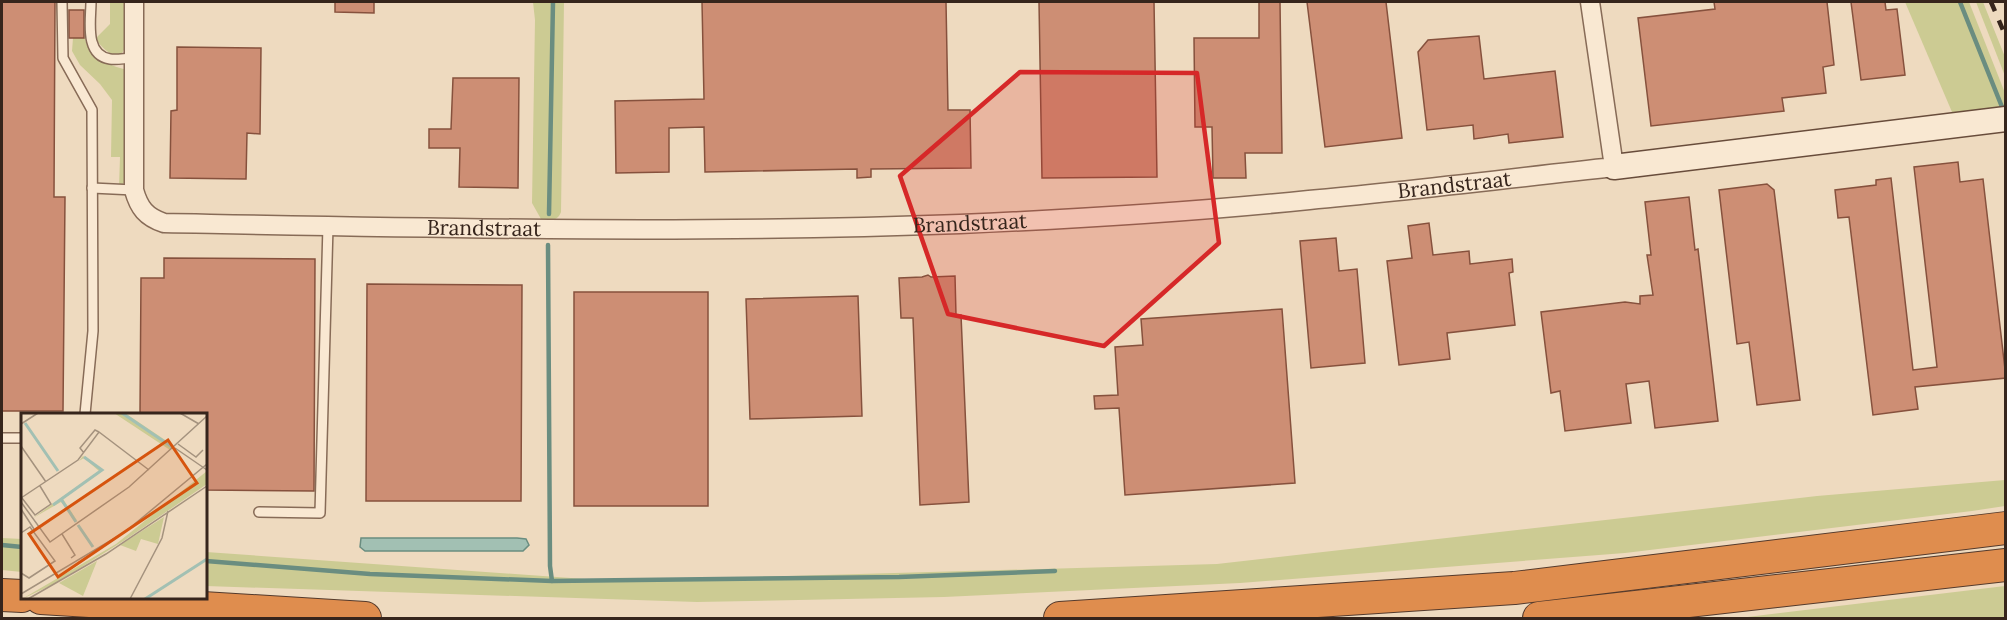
<svg xmlns="http://www.w3.org/2000/svg" width="2007" height="620" font-family="Lora,serif">
<style>
.green{fill:#cccb93}
.water{fill:#a2c0b3;stroke:#6a8d80;stroke-width:1.5}
.lines{fill:none;stroke-linecap:round;stroke-linejoin:round}
.stream{stroke:#6a8d80;stroke-width:4.5}
.building{fill:#cd8e74;stroke:#86513d;stroke-width:1.5}
.lane-casing{stroke:#876b57;stroke-width:12}
.street-casing{stroke:#876b57;stroke-width:21}
.secondary-casing{stroke:#684c3b;stroke-width:27}
.highway-casing{stroke:#543a2c;stroke-width:34}
.lane{stroke:#f9e8d2;stroke-width:9}
.street{stroke:#f9e8d2;stroke-width:18}
.secondary{stroke:#f9e8d2;stroke-width:24}
.highway{stroke:#df8d4e;stroke-width:32}
.rail{stroke:#36251c;stroke-width:4.5;stroke-dasharray:10 10;stroke-linecap:butt}
.marked{fill:#d62828;fill-opacity:0.2;stroke:#d62828;stroke-width:4.5;stroke-linejoin:round}
.labels{text-anchor:middle;stroke-width:6;stroke-linejoin:round;paint-order:stroke}
.street-label{font-size:21px;fill:#36251c;stroke:#f5e5cf}
.inset-river{fill:none;stroke:#a2c0b3;stroke-width:3}
.inset-road{fill:none;stroke:#a4927e;stroke-width:1.5}
.view{fill:#d6540e;fill-opacity:0.15;stroke:#d6540e;stroke-width:3}
.inset-edge{fill:none;stroke:#36251c;stroke-width:3}
</style>
<rect width="100%" height="100%" fill="#eedabf"/>
<g class="green">
<path d="M110,2H128C127,25 133,84 95,39L110,24Z"/>
<path d="M533,2H564L561,212C557,222 551,220 541,219L532,203L535,20Z"/>
<polygon points="1905,2 1969,2 2005,93 2005,112 1952,112"/>
<polygon points="1976,2 1983,2 2005,57 2005,76"/>
<path d="M73,38H85C88,59 109,65 127,70L125,182L119,187L120,157H111L112,100L100,84L80,65L72,51Z"/>
<polygon points="2005,480 2005,506 1972,511 1625,553 1240,583 944,597 697,602 206,586 206,552 613,581 1217,564 1817,496"/>
<polygon points="2,538 22,539 22,572 2,570"/>
<polygon points="2005,586 2005,618 1739,618"/>
</g>
<polygon class="water" points="361,538 517,538 526,539 529,545 523,551 365,551 360,547"/>
<g class="lines">
<g class="stream">
<polyline points="1960,2 2002,107"/>
<polyline points="549,214 553,2"/>
<polyline points="2,545 22,547"/>
<polyline points="206,561 370,574 552,581 550,566 548,245"/>
<polyline points="552,581 899,577 1055,571"/>
</g>
</g>
<g class="building">
<polygon points="2,2 55,2 54,197 65,197 63,411 2,411"/>
<polygon points="335,2 374,2 374,13 335,12"/>
<polygon points="702,2 946,2 948,110 970,110 971,168 871,169 871,177 857,178 857,169 705,172 704,127 669,128 669,172 616,173 615,101 704,99"/>
<polygon points="1039,2 1154,2 1157,177 1042,178"/>
<polygon points="1259,2 1280,2 1282,153 1245,153 1246,178 1213,178 1212,127 1195,127 1194,38 1259,38"/>
<polygon points="1307,2 1386,2 1402,138 1325,147"/>
<polygon points="1714,2 1827,2 1834,65 1823,67 1826,93 1782,98 1784,111 1651,126 1638,18 1715,9"/>
<polygon points="1851,2 1885,2 1886,10 1897,9 1905,75 1861,80"/>
<rect x="69" y="10" width="15" height="28"/>
<polygon points="1479,36 1484,79 1555,71 1563,137 1509,143 1508,134 1474,139 1473,125 1427,130 1418,52 1428,40"/>
<polygon points="177,47 261,48 260,134 247,133 246,179 170,178 171,111 177,110"/>
<polygon points="453,78 519,78 518,188 459,187 460,148 429,148 429,129 451,129"/>
<polygon points="1958,162 1960,182 1983,179 2006,378 1915,387 1918,409 1873,415 1849,217 1838,218 1835,190 1876,185 1876,180 1891,178 1913,370 1937,367 1914,167"/>
<polygon points="1767,184 1774,190 1800,400 1757,405 1749,342 1737,344 1719,190"/>
<polygon points="1689,197 1695,250 1698,249 1718,421 1655,428 1649,381 1626,384 1631,423 1565,431 1560,391 1551,393 1541,312 1625,302 1640,304 1640,296 1653,295 1647,255 1651,255 1645,202"/>
<polygon points="1429,223 1433,255 1469,251 1470,264 1512,259 1513,272 1509,273 1515,325 1447,333 1450,359 1399,365 1387,261 1412,258 1408,226"/>
<polygon points="1336,238 1339,271 1357,269 1365,363 1311,368 1300,241"/>
<polygon points="164,258 315,259 314,491 206,490 206,414 140,414 141,278 164,278"/>
<polygon points="928,275 931,277 955,276 956,315 961,315 969,502 920,505 913,318 901,318 899,278 922,277"/>
<polygon points="367,284 522,285 521,501 366,501"/>
<rect x="574" y="292" width="134" height="214"/>
<polygon points="858,296 862,416 750,419 746,299"/>
<polygon points="1282,309 1295,483 1125,495 1119,408 1095,409 1094,396 1118,395 1115,347 1143,345 1141,319"/>
</g>
<g class="lines">
<g class="lane-casing">
<g id="lane">
<polyline points="62,2 63,58 92,110 93,331 85,414"/>
<path d="M91,2C91,20 84,55 110,59C117,60 126,58 134,58"/>
<polyline points="92,188 134,190"/>
<polyline points="2,438 22,438"/>
<polyline points="259,512 320,513 328,226"/>
</g>
</g>
<g class="street-casing">
<g id="street">
<path id="s1" d="M134,2V190C139,208 146,217 164,223C429,228 695,234 960,224C1076,219 1193,212 1309,200C1411,191 1512,178 1614,167L1590,2"/>
</g>
</g>
<g class="secondary-casing">
<polyline id="secondary" points="1614,167 2006,119"/>
</g>
<g class="highway-casing">
<g id="highway">
<polyline points="2,595 22,596"/>
<polyline points="41,598 365,618"/>
<polyline points="1060,618 1514,588 2006,528"/>
<polyline points="1539,618 2006,565"/>
</g>
</g>
<use href="#lane" class="lane"/>
<use href="#street" class="street"/>
<use href="#secondary" class="secondary"/>
<use href="#highway" class="highway"/>
<polyline class="rail" points="1991,2 2006,37"/>
</g>
<path class="marked" d="M1020,72L1197,73L1219,243L1104,346L948,314L900,176Z"/>
<g class="labels">
<g class="street-label">
<text dy="7" stroke="none"><textPath href="#s1" startOffset="1527">Brandstraat</textPath></text>
<text dy="7" stroke="none"><textPath href="#s1" startOffset="1041">Brandstraat</textPath></text>
<text dy="7" stroke="none"><textPath href="#s1" startOffset="555">Brandstraat</textPath></text>
</g>
</g>
<g transform="translate(21 413)">
<rect width="186" height="186" fill="#eedabf"/>
<path d="M93,0H104L153,33L149,37ZM62,43L82,57L42,86L57,109L40,89L12,105L78,58L63,45L58,48ZM186,58V71L104,127L35,170L1,186L95,131ZM143,104L137,131L120,126L115,138L99,132ZM76,148L62,183L38,170Z" fill="#cccb93"/>
<path class="inset-river" d="M101,0L151,34M4,10L37,58M40,86L55,109M32,92L81,57L63,44M57,112L72,134M124,186L186,146"/>
<path class="inset-road" d="M159,0L178,11M0,11L17,0M157,31L175,44L182,37M0,33L25,69M154,35L186,57M63,40L59,35L74,17L78,19M0,85L57,47L78,19L128,57M1,85L14,102L30,91L19,73M0,89L29,129L108,74L186,3M0,96L13,116M0,120L9,114L34,148L8,165L0,160M41,121L54,142L50,145M0,181L104,119L186,51M7,186L85,141L186,73M109,186L141,125L147,98"/>
<path class="view" d="M147,27L176,70L37,164L8,121Z"/>
<rect width="186" height="186" class="inset-edge"/>
</g>
<rect width="2007" height="620" fill="none" stroke="#36251c" stroke-width="6"/>
</svg>
